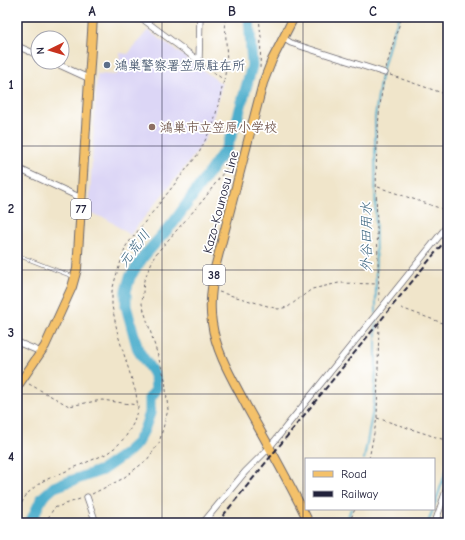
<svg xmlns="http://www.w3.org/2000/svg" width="465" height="540" font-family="'Comic Neue','Klee One',sans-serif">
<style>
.built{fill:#dcd6f6}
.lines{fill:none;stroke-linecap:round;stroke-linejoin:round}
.stream{stroke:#4daecc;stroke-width:2}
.river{stroke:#4daecc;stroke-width:11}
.service-casing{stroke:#6a666d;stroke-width:4}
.minor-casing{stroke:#6a666d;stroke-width:7}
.primary-casing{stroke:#6a666d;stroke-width:10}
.path{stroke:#6a666d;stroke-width:1;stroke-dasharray:3 3;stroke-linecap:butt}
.service{stroke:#fff;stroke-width:2.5}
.minor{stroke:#fff;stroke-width:5.5}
.primary{stroke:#f4c16a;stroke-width:8}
.rail{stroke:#22223b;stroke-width:2;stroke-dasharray:6 3;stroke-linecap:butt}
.grid{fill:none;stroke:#22223b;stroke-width:1;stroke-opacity:0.55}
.service-dot{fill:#5c6f8a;stroke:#fff;stroke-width:1.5}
.education-dot{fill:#8d6e63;stroke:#fff;stroke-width:1.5}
.labels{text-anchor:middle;stroke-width:3.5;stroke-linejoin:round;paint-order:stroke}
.shield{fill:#fff;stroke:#646476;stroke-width:1}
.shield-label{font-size:12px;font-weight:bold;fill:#22223b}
.service-label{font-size:13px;font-weight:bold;fill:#4e5e75;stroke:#fff;text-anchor:start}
.education-label{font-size:13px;font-weight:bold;fill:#785e54;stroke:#fff;text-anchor:start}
.street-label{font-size:13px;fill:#22223b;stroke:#fff}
.water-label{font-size:14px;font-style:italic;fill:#35617c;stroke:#fff}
.neatline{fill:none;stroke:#22223b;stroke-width:1.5}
.grid-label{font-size:13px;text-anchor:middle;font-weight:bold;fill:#22223b}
</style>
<rect width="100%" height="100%" fill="#fff"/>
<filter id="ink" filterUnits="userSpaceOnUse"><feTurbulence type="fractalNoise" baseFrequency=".025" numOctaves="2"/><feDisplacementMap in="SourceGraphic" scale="8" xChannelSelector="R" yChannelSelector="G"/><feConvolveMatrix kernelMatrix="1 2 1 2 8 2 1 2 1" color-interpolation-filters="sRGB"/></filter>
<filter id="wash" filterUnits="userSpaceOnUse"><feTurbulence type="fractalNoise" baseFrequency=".012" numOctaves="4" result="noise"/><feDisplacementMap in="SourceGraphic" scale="16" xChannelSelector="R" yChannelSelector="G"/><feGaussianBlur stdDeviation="0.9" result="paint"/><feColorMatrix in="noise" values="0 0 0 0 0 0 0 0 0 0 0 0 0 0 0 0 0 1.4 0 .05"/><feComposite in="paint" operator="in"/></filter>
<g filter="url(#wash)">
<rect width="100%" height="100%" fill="#f0e5ca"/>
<polygon class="built" points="148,30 222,84 214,115 205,139 192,158 130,235 107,219 89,213 97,74 117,75 120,53 128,54"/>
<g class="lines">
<g class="stream">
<polyline points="376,313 375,117 381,75 391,38 399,17"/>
<polyline points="364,459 374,404 376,367 376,317"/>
<polyline points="434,506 448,466"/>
<polyline points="346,523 351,509"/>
<polyline points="428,523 433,509"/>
</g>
<polyline class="river" points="30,523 42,498 54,487 102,470 125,454 137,443 144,430 150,413 150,398 156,390 155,376 138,350 126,306 126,291 130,277 144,256 174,222 227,147 237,120 252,66 249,17"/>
</g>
</g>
<g filter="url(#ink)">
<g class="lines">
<g class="service-casing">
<polyline id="service" points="17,255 74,277"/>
</g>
<g class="minor-casing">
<g id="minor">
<polyline points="140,17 199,61 200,17"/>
<polyline points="283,38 291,43 385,73"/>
<polyline points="17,46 38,55"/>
<polyline points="53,62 88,78"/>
<polyline points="17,168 81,198"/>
<polyline points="17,342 41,352"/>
<polyline points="87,497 96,523"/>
<polyline points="203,523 245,472 269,448 448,225"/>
<polyline points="435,523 448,485"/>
</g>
</g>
<g class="primary-casing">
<g id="primary">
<path d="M294,17L272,60L263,83L215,268C212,287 209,304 212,323C216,353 233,380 247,407C268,445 290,483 309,523"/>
<polyline points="17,387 45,346 72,287 77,269 93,17"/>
</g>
</g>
<g class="path">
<polyline points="259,17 261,37 260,69"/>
<polyline points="204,65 224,80 227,64 225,17"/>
<polyline points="386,68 395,37 402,17"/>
<polyline points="390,75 448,95"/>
<polyline points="378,187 448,211"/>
<polyline points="219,292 278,309 288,307 312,289 339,283 378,284"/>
<path d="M379,301C378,229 371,150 384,79"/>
<polyline points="401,308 448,325"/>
<polyline points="29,384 69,406 102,400 137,405"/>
<polyline points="377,418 448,441"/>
<polyline points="369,459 377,418 379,320"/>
<polyline points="92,494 122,479 147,460 159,443 168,410 165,379 142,304 144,280 155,255 204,199 237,154"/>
<path d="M17,514C24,496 27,492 43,481L106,454L117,446L126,436L133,424L138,408L136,393L118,335L112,306V291L116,276L126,246L199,153L214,122L224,80"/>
<polyline points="45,523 54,508 80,499"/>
<polyline points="349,523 355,509"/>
</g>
<use href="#service" class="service"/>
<use href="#minor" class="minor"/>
<use href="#primary" class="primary"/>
<polyline class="rail" points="217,523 448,237"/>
</g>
</g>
<path class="grid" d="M162,17V523M303,17V523M17,146H448M17,270H448M17,394H448"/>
<circle class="service-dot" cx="107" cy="65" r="4"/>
<circle class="education-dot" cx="152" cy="127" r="4"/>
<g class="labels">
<g class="shield">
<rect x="71" y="199" width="20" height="20" rx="3"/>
<rect x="203" y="265" width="22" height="20" rx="3"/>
</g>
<g class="shield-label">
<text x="81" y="213">77</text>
<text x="214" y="279">38</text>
</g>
<g class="service-label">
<text x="115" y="70">鴻巣警察署笠原駐在所</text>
</g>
<g class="education-label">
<text x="160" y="132">鴻巣市立笠原小学校</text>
</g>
<g class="street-label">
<text transform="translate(220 202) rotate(-75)" y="5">Kazo-Kounosu Line</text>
</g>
<g class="water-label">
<text transform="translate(366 237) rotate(-90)" y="5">外谷田用水</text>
<text transform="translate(134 248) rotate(-53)" y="5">元荒川</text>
</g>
</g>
<rect width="465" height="540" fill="none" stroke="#fff" stroke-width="44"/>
<rect x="305" y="458" width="130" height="52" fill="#ffffff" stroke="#a7a7b1"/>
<rect x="313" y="471" width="20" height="6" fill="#f4c16a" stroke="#a7a7b1"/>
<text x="341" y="478" font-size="12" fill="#22223b">Road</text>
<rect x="313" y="491" width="20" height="6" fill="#22223b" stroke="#a7a7b1"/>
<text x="341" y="498" font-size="12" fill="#22223b">Railway</text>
<g transform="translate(50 50) rotate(265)"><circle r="19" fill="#ffffff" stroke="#a7a7b1"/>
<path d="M0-3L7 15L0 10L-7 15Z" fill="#c8321e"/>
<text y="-6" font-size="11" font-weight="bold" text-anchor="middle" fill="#22223b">N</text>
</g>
<rect x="22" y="22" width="421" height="496" class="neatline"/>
<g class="grid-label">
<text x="92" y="16">A</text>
<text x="232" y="16">B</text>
<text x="373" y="16">C</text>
<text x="11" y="89">1</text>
<text x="11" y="213">2</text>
<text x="11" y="337">3</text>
<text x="11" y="461">4</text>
</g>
</svg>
